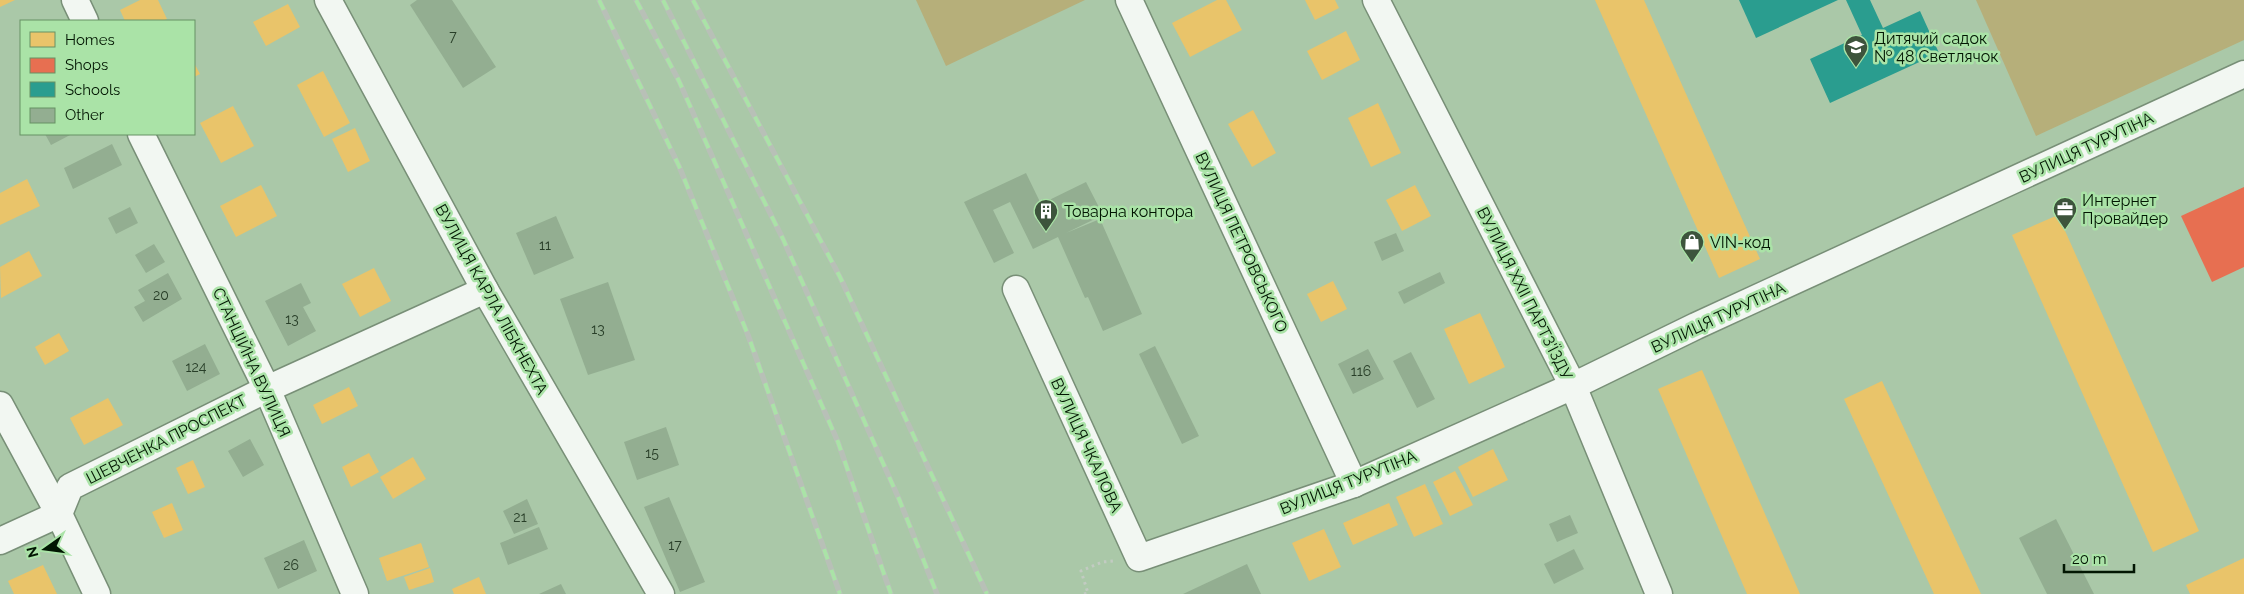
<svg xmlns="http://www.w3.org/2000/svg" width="2244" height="594" font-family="Raleway,sans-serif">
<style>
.green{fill:#b6af7a}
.homes{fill:#e9c46a}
.shops{fill:#e76f51}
.schools{fill:#2a9d8f}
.building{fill:#93ae91}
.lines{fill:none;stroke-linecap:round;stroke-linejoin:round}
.minor-casing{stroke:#788f77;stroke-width:29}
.path{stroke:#c2cbc2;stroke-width:3;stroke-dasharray:2.5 4;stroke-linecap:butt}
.minor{stroke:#f2f7f2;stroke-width:26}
.rail-casing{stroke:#b8c0b7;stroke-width:5.5}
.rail{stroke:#aae3a7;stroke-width:4;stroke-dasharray:11;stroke-linecap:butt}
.labels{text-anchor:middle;stroke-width:5;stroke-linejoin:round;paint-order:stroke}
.number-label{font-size:14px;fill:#283e28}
.poi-label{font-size:16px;fill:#021602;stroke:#aae3a7;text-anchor:start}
.street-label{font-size:16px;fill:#021602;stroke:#aae3a7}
</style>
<rect width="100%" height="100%" fill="#aac8a8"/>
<g class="green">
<polygon points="916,0 1085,0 946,66"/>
<polygon points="1976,0 2244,0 2244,40 2036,136"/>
</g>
<g class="homes">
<polygon points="0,0 15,0 0,7"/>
<polygon points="140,0 158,0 167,19 163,21 125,21 120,10"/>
<polygon points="1217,0 1226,0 1242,30 1190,57 1172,23"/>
<polygon points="1305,0 1335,0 1339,8 1315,20"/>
<polygon points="1595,0 1644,0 1760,259 1719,278"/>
<polygon points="288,4 300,27 266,46 253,22"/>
<polygon points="1346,31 1360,60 1322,80 1307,51"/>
<polygon points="194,63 200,74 194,77"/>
<polygon points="323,71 350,123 324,137 297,85"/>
<polygon points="1378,103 1401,153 1371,167 1348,118"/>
<polygon points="233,106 254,146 221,163 200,123"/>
<polygon points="1253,110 1276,153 1252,167 1228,124"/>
<polygon points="355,128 370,161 348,172 332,139"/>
<polygon points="27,179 40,206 0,225 0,193"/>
<polygon points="261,185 277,216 236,237 220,206"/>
<polygon points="1415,185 1431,216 1402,231 1386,200"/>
<polygon points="2058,215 2199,531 2153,552 2012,235"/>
<polygon points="29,251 42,276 1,298 0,267"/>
<polygon points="374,268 391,301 360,317 342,284"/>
<polygon points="1333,281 1347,309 1321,322 1307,294"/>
<polygon points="1480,313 1505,367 1469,384 1444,329"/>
<polygon points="59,333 69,351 45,365 35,347"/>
<polygon points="1702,370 1800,594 1747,594 1658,389"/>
<polygon points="1882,381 1981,594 1934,594 1844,399"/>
<polygon points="349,387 358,406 322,424 313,405"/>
<polygon points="108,398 123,425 84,445 70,418"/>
<polygon points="1493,449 1508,480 1473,497 1458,467"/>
<polygon points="369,453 379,472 351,487 342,467"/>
<polygon points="413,457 426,479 393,499 380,477"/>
<polygon points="193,460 205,487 188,494 176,468"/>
<polygon points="1455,471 1473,505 1450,516 1433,482"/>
<polygon points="1425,484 1443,524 1414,537 1396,497"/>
<polygon points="172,503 183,530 164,538 152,512"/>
<polygon points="1389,503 1398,525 1353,545 1343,523"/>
<polygon points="1324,529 1341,567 1309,581 1292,543"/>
<polygon points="421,543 429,567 387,581 379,558"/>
<polygon points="2244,558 2244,594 2190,594 2186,585"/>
<polygon points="43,565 57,594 14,594 8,581"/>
<polygon points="430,568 434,582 409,590 404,577"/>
<polygon points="479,577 486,594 454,594 452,589"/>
</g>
<polygon class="shops" points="2244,187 2244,267 2212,282 2181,216"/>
<g class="schools">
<polygon points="1739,0 1838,0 1756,38"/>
<polygon points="1846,0 1870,0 1883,28 1920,11 1939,53 1830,103 1810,59 1862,35"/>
</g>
<g class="building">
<polygon points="417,0 452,0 496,67 463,88 410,5"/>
<polygon points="45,134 72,134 51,145"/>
<polygon points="112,144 122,165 73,189 64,168"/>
<polygon points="1026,173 1041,204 1086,182 1103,215 1066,233 1100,219 1142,314 1103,331 1088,297 1085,298 1058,237 1033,249 1010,202 993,210 1014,253 994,263 964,202"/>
<polygon points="130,207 138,223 116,234 108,218"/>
<polygon points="556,216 574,258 534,275 516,233"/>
<polygon points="1396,233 1404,251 1382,261 1374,242"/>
<polygon points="154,244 165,262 146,273 135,255"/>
<polygon points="1440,272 1445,283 1404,304 1398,292"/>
<polygon points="168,273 182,299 143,322 134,307 145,301 138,290"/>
<polygon points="608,282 635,360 588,375 560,299"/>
<polygon points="301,283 311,303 303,307 316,331 288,346 265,301"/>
<polygon points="205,344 220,374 187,391 172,361"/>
<polygon points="1155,346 1199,436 1182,444 1139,354"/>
<polygon points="1368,349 1384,379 1353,394 1338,364"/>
<polygon points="1411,352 1435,399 1417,408 1393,361"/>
<polygon points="666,427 679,465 637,480 624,442"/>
<polygon points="250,439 264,465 243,477 228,451"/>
<polygon points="669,497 705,582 680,592 644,507"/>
<polygon points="527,499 538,524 514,534 503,511"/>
<polygon points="1570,515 1578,533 1557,542 1549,524"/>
<polygon points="2056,519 2094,594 2047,594 2019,538"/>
<polygon points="539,527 548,549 508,565 500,543"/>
<polygon points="304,540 317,571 278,589 264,558"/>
<polygon points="1574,549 1584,569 1554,584 1544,564"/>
<polygon points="1247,564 1261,594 1183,594"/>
<polygon points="561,584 566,594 539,594"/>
</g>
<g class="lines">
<g class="minor-casing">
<g id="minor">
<polyline points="75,0 85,21"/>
<polyline points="328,0 485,290 661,594"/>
<polyline points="1129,0 1354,484"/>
<polyline points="1376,0 1573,386 1659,594"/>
<polyline points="141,134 267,389 355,594"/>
<polyline points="1016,289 1139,558 1354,484 1573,386 1696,326 2244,74"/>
<polyline points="0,405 59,514 97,594"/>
<polyline points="0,541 59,514 70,487 267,389 485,290"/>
</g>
</g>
<polyline class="path" points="1084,594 1088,593 1081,571 1102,562 1114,561"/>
<use href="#minor" class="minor"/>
<g class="rail-casing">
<g id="rail">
<polyline points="599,0 679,166 748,335 840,594"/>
<polyline points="636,0 679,81 838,442 891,594"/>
<polyline points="663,0 783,239 899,499 937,594"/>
<polyline points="693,0 840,277 987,594"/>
</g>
</g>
<use href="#rail" class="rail"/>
</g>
<defs>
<g id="school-pin" transform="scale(1.25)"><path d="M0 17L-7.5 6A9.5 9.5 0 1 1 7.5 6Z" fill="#3d543c" stroke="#aae3a7"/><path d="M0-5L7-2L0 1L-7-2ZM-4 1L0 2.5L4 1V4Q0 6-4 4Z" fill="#fff"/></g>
<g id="office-pin" transform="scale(1.25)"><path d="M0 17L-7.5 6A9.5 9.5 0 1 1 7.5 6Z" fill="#3d543c" stroke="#aae3a7"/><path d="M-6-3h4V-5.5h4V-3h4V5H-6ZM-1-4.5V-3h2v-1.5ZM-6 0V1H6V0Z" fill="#fff"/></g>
<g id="building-pin" transform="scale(1.25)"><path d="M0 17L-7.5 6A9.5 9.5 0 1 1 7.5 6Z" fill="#3d543c" stroke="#aae3a7"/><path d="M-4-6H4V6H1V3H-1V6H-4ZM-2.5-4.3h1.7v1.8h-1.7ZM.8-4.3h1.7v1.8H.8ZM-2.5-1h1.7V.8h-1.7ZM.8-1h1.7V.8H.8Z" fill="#fff"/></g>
<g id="shop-pin" transform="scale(1.25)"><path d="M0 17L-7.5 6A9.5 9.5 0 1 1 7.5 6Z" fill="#3d543c" stroke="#aae3a7"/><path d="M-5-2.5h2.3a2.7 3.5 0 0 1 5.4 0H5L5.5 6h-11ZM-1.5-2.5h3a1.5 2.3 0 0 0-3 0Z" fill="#fff"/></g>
</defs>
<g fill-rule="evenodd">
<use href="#school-pin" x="1856" y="47"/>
<use href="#office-pin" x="2065" y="209"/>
<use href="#building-pin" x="1046" y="211"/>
<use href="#shop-pin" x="1692" y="242"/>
</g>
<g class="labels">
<g class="number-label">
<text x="453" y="41">7</text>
<text x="545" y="250">11</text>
<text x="161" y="300">20</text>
<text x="292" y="324">13</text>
<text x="598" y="334">13</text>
<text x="196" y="372">124</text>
<text x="1361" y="376">116</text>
<text x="652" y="458">15</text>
<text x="520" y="522">21</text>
<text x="675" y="550">17</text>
<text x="291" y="570">26</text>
</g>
<g class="poi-label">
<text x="1874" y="44">Дитячий садок<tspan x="1874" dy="18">№ 48 Светлячок</tspan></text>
<text x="2082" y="206">Интернет<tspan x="2082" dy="18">Провайдер</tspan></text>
<text x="1064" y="217">Товарна контора</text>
<text x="1710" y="248">VIN-код</text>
</g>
<g class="street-label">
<text transform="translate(2086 147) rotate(-25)" y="6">ВУЛИЦЯ ТУРУТІНА</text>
<text transform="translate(1242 242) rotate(65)" y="6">ВУЛИЦЯ ПЕТРОВСЬКОГО</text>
<text transform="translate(1525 293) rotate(63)" y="6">ВУЛИЦЯ XXII ПАРТЗ'ЇЗДУ</text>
<text transform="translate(492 299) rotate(61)" y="6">ВУЛИЦЯ КАРЛА ЛІБКНЕХТА</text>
<text transform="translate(1718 317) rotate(-25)" y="6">ВУЛИЦЯ ТУРУТІНА</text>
<text transform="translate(252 362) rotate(65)" y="6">СТАНЦІЙНА ВУЛИЦЯ</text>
<text transform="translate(166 439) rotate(-27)" y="6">ШЕВЧЕНКА ПРОСПЕКТ</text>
<text transform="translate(1087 445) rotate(65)" y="6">ВУЛИЦЯ ЧКАЛОВА</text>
<text transform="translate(1348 482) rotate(-22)" y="6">ВУЛИЦЯ ТУРУТІНА</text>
</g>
</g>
<rect x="20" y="20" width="175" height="115" fill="#aae3a7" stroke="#679165"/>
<rect x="30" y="32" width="25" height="15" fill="#e9c46a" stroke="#679165"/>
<text x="65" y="45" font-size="15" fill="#021602">Homes</text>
<rect x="30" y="58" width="25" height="15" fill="#e76f51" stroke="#679165"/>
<text x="65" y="70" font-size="15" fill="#021602">Shops</text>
<rect x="30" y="82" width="25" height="15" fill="#2a9d8f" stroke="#679165"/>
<text x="65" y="95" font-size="15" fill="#021602">Schools</text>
<rect x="30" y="108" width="25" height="15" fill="#93ae91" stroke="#679165"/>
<text x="65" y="120" font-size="15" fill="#021602">Other</text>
<g transform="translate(45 549) rotate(256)" stroke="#aae3a7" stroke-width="4" paint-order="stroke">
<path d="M0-4L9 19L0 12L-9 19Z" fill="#021602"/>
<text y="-8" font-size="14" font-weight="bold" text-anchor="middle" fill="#021602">N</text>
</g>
<path d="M2064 564v8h70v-8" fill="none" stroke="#021602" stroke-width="2.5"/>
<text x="2072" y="564" font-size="15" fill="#021602" stroke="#aae3a7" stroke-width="4" paint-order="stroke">20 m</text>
</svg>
